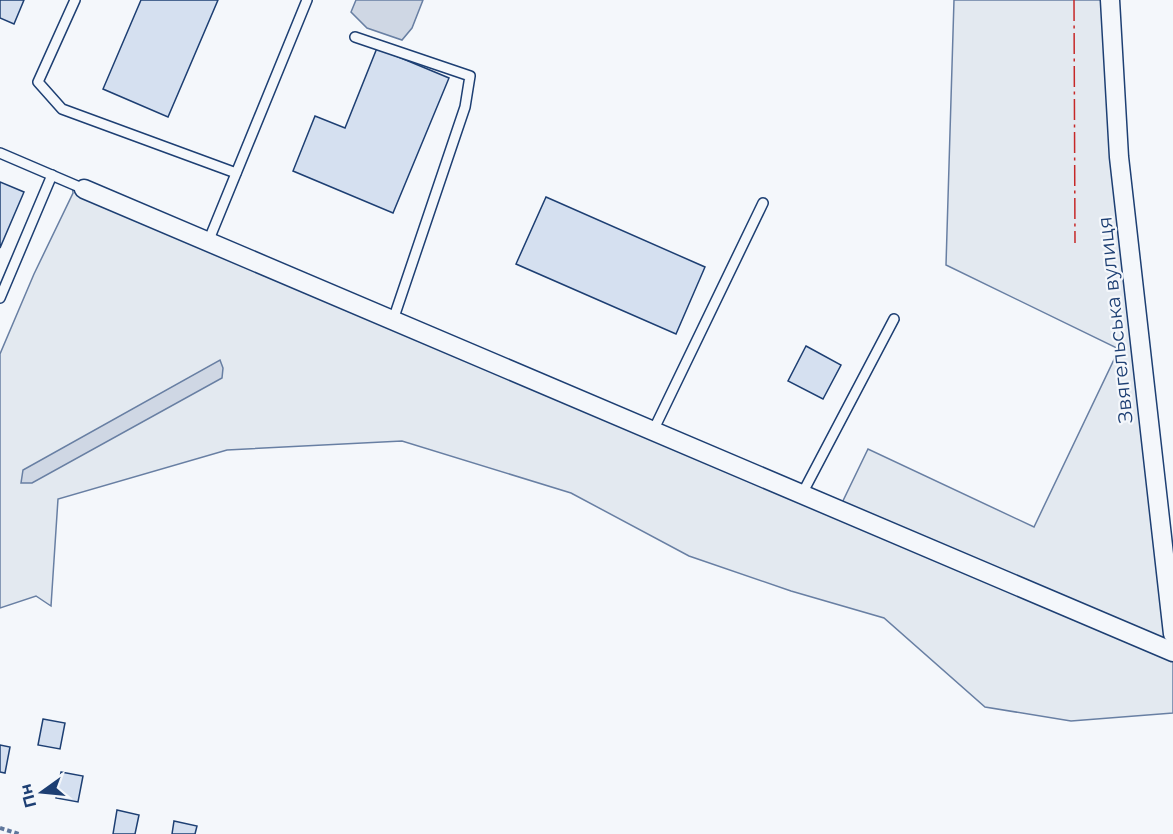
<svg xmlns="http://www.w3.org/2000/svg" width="1173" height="834" font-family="Montserrat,sans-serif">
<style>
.green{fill:#e3e9f0;stroke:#687fa3;stroke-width:1.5}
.water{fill:#cfd7e4;stroke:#687fa3;stroke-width:1.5}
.building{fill:#d5e0f0;stroke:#1d3f73;stroke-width:1.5}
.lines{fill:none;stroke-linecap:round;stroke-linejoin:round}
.lane-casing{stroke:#1d3f73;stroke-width:12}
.street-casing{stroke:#1d3f73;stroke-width:21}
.path{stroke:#5e769c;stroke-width:4;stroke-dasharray:4.5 3;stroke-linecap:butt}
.lane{stroke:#f4f7fb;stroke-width:9}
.street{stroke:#f4f7fb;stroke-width:18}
.power{stroke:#c62828;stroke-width:1.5;stroke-dasharray:21 4.5 3 4.5;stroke-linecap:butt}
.labels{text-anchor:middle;stroke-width:4.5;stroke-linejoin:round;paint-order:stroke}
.street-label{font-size:20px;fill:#1d3f73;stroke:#f4f7fb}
</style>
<rect width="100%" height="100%" fill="#f4f7fb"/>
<polygon class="green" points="954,0 1110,0 1173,634 1173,713 1071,721 985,707 884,618 791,591 689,556 571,493 402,441 227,450 58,499 51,606 36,596 0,608 0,354 34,274 73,193 72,184 839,509 868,449 1034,527 1119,349 946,265"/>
<g class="water">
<polygon points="356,0 423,0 412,28 402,40 367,28 351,12"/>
<polygon points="220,360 223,368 222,378 32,483 21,483 23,470"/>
</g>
<g class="building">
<polygon points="0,0 24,0 14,24 0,18"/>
<polygon points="141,0 218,0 168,117 103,89"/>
<polygon points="377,48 449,78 393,213 293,171 315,116 345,128"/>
<polygon points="0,182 24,192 0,248"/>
<polygon points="546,197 705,267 676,334 516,264"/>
<polygon points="806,346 841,365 823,399 788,381"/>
<polygon points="43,719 65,723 60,749 38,745"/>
<polygon points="0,745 10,747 5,773 0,772"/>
<polygon points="61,772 83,776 78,802 56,798"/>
<polygon points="117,810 139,815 135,834 113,834"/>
<polygon points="174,821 197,826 195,834 172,834"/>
</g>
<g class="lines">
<g class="lane-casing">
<g id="lane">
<polyline points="75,0 38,82 62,109 236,173"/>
<polyline points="355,37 470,76 465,107 393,320"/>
<polyline points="0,153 84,189"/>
<polyline points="208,242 307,0"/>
<polyline points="0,298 52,175"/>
<polyline points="653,431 763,203"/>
<polyline points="802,494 894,319"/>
</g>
</g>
<g class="street-casing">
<g id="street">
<polyline points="1110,0 1119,157 1173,634"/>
<polyline points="84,189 1173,652"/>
</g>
</g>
<polyline class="path" points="0,828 19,834"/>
<use href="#lane" class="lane"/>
<use href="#street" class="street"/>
<polyline class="power" points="1074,0 1075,243"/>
</g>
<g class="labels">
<g class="street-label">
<text transform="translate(1115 320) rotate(-96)" y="7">Звягельська вулиця</text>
</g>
</g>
<g transform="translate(42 792) rotate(255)" stroke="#f4f7fb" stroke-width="4.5" paint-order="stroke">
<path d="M0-4.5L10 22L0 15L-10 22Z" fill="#1d3f73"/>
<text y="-9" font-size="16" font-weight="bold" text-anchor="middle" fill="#1d3f73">Пн</text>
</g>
</svg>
